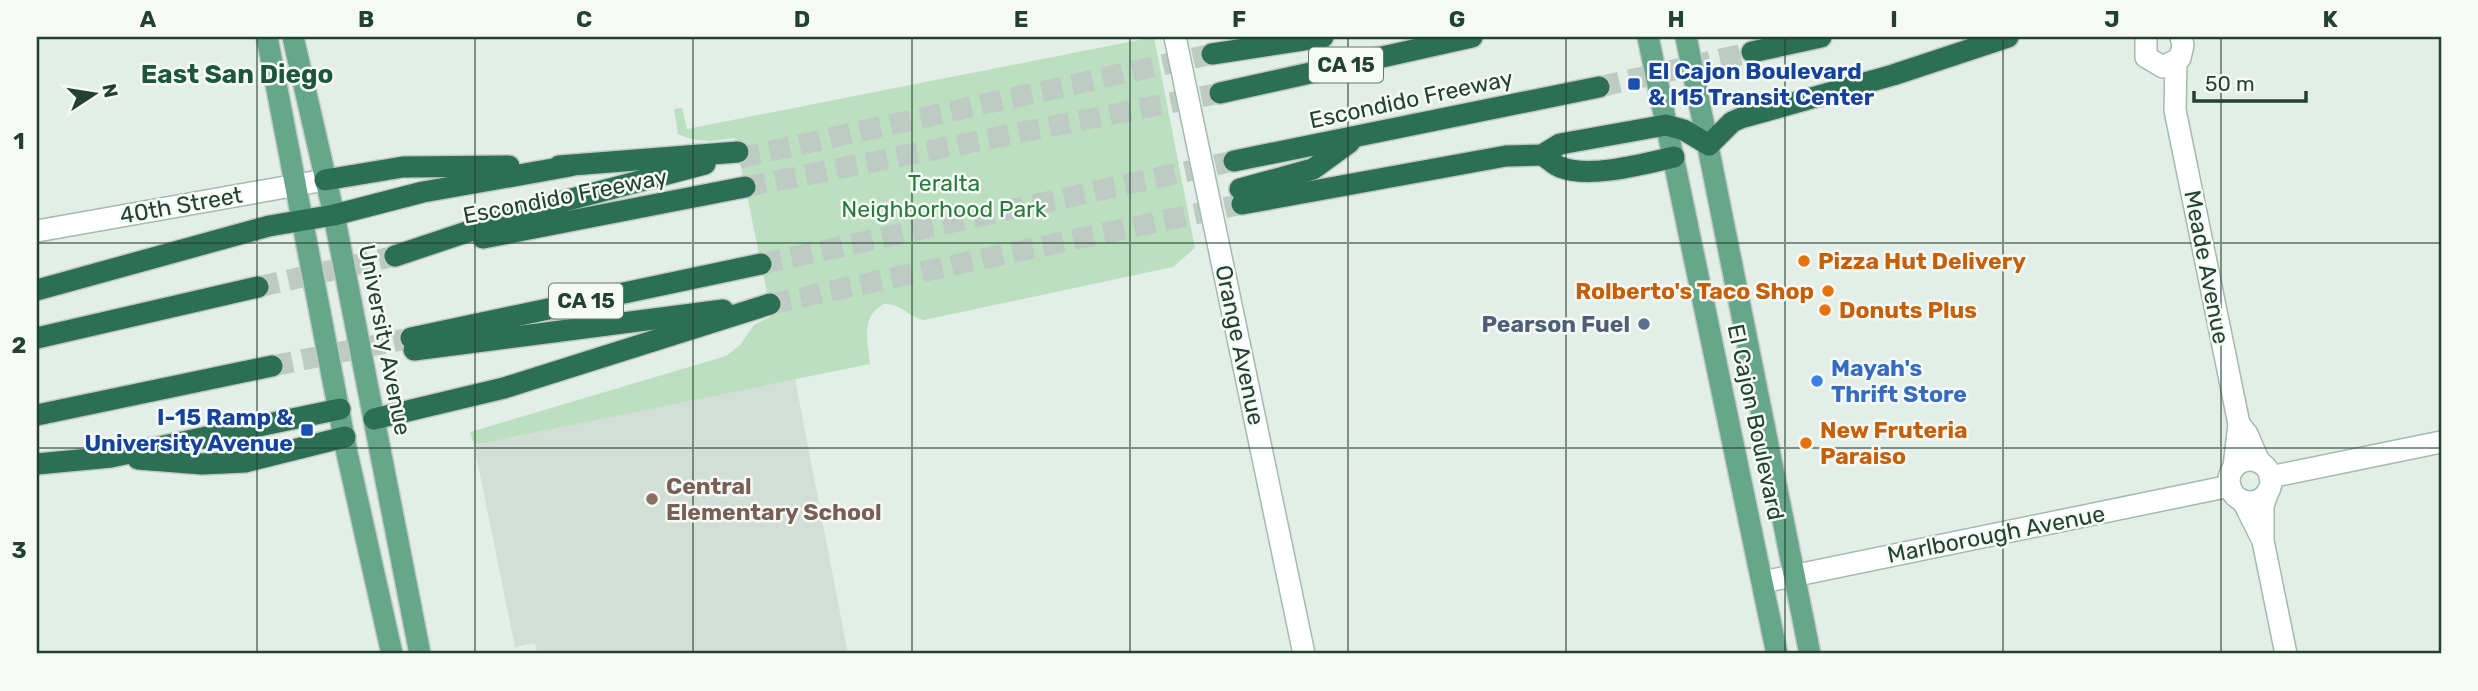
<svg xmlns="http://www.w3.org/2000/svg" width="2478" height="691" font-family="Rubik,sans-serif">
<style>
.built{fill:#d2ded6}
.green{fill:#bce0bf}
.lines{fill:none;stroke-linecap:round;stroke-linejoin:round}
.highway-tunnel{stroke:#bdcbc4;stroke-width:21;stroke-dasharray:21 10;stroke-linecap:butt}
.secondary-casing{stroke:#a2bbae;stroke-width:24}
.primary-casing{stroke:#c1cac6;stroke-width:24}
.highway-casing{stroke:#c1cac6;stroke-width:24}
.secondary{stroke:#fff;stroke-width:21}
.primary{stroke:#66a68a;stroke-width:21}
.highway{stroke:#2c6f55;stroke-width:21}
.grid{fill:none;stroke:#224133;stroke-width:2;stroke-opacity:0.55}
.transit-dot{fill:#1a4fb4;stroke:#f5faf7;stroke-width:2.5}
.food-dot{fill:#e8710a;stroke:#f5faf7;stroke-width:2.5}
.service-dot{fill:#5c6f8a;stroke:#f5faf7;stroke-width:2.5}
.shop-dot{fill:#3f7fe0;stroke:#f5faf7;stroke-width:2.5}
.education-dot{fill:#8d6e63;stroke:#f5faf7;stroke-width:2.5}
.labels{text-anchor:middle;stroke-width:5;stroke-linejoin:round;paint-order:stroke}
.shield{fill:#f5faf7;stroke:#61786e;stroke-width:2}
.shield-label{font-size:21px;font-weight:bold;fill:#224133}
.transit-label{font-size:23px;font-weight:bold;fill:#164399;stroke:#f5faf7;text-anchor:start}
.street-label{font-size:23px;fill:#224133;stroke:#f5faf7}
.park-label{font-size:23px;fill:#2a7a3b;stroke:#f5faf7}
.food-label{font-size:23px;font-weight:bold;fill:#c56008;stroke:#f5faf7;text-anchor:start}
.service-label{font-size:23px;font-weight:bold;fill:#4e5e75;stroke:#f5faf7;text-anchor:end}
.shop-label{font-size:23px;font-weight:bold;fill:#366cbe;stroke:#f5faf7;text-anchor:start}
.education-label{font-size:23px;font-weight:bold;fill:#785e54;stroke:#f5faf7;text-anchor:start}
.quarter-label{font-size:26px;font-weight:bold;fill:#1d553d;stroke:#f5faf7}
.neatline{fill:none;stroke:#224133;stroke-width:2.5}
.grid-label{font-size:23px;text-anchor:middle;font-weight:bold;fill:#224133}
</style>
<rect width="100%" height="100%" fill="#e4eee8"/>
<polygon class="built" points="795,379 848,654 537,654 535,643 515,647 474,445"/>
<path class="green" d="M1154,37L1195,248L1173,267L924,320C908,317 901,303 884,304C860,317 868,341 870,364L474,445L470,432L726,356L740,345L754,325L772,316L735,138C713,141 700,144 678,134L674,109L682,108L687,129Z"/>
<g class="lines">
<g class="highway-tunnel">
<polyline points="1599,87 1752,52"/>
<polyline points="739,158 1212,54"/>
<polyline points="745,187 1220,93"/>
<polyline points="761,264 1234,161"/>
<polyline points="258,287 395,256"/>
<polyline points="770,304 1242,204"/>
<polyline points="272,366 411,338"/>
</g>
<g class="secondary-casing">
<g id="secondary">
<polyline points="1175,37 1304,654"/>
<polyline points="2146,37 2146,57 2163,67 2180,58 2183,45 2181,37"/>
<polyline points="2176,62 2175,110 2239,424"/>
<polyline points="37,231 325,180"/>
<circle cx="2250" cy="481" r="21"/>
<polyline points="2234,467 2239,424 2247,434 2259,462"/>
<polyline points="2270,477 2441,442"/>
<polyline points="2243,501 2263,541 2263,506 2268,491"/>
<polyline points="2263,541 2286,654"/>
<polyline points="1763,582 2230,486"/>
</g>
</g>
<g class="primary-casing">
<g id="primary">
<polyline points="267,37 347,453 392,654"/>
<polyline points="293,37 334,215 420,654"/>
<polyline points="1648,37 1777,654"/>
<polyline points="1686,37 1810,654"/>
</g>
</g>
<g class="highway-casing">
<g id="highway">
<polyline points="1752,52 1821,37"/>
<polyline points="1212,54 1323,37"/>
<polyline points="1220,93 1472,37"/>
<path d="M1542,155C1548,158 1554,165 1560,167C1589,179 1644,164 1674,157"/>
<polyline points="1234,161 1599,87"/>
<polyline points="559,166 738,152"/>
<polyline points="325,180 403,167 509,166"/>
<polyline points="1240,189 1313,169 1350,142"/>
<polyline points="1242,204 1506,156 1542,155 1560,144 1666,125 1684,130 1709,145 1732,122 1741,118 1893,75 2008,37"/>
<polyline points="483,238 745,187"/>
<polyline points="395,256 545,206 705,164"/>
<polyline points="37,290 269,226 334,215 423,192 570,166"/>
<polyline points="37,338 258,287"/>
<polyline points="411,338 761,264"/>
<polyline points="414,350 723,310"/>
<polyline points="37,415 272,366"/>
<polyline points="374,419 504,388 770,304"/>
<polyline points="138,459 202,464 245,462 345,437"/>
<polyline points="37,464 111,457 340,409"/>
</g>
</g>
<use href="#secondary" class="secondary"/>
<use href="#primary" class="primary"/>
<use href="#highway" class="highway"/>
</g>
<path class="grid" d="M257,37V654M475,37V654M693,37V654M912,37V654M1130,37V654M1348,37V654M1566,37V654M1785,37V654M2003,37V654M2221,37V654M37,243H2441M37,448H2441"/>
<g class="transit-dot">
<rect x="1627" y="77" width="14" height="14" rx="3.5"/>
<rect x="300" y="423" width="14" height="14" rx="3.5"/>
</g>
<g class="food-dot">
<circle cx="1804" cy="261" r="7"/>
<circle cx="1828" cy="291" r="7"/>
<circle cx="1825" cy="310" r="7"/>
<circle cx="1806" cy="443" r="7"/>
</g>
<circle class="service-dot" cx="1644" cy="324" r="7"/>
<circle class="shop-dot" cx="1817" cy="381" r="7"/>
<circle class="education-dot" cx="652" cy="499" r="7"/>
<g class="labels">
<g class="shield">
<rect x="1309" y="47.5" width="74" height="35" rx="5"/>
<rect x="549" y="283.5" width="74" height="35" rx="5"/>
</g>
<g class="shield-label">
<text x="1346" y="72">CA 15</text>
<text x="586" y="308">CA 15</text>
</g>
<g class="transit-label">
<text x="1648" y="79">El Cajon Boulevard<tspan x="1648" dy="26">&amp; I15 Transit Center</tspan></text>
<text x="293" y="425" text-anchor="end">I-15 Ramp &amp;<tspan x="293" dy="26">University Avenue</tspan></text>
</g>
<g class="street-label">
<text transform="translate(1411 99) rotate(-12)" y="8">Escondido Freeway</text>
<text transform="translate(565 196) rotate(-11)" y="8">Escondido Freeway</text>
<text transform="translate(181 205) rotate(-10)" y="8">40th Street</text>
<text transform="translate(2207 267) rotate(79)" y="8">Meade Avenue</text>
<text transform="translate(385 340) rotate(79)" y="8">University Avenue</text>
<text transform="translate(1240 345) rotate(78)" y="8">Orange Avenue</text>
<text transform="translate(1756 422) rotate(78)" y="8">El Cajon Boulevard</text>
<text transform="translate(1996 534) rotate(-11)" y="8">Marlborough Avenue</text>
</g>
<g class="park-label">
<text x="944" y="191">Teralta<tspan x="944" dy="26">Neighborhood Park</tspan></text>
</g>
<g class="food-label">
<text x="1818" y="269">Pizza Hut Delivery</text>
<text x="1814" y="299" text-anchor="end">Rolberto's Taco Shop</text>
<text x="1839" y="318">Donuts Plus</text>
<text x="1820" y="438">New Fruteria<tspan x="1820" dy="26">Paraiso</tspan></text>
</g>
<g class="service-label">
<text x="1630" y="332">Pearson Fuel</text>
</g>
<g class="shop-label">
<text x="1831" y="376">Mayah's<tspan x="1831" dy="26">Thrift Store</tspan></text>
</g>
<g class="education-label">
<text x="666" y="494">Central<tspan x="666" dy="26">Elementary School</tspan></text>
</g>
<g class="quarter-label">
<text x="237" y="83">East San Diego</text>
</g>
</g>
<rect width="2478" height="691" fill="none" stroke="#f5faf7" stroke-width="77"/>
<g transform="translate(94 94) rotate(78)" stroke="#f5faf7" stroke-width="5" paint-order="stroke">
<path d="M0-5L12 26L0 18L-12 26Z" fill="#224133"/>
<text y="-10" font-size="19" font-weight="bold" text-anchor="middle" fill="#224133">N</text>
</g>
<path d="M2194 91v10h112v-10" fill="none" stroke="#224133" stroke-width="3.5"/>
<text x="2205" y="91" font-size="21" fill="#224133" stroke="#f5faf7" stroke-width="5" paint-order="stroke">50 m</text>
<rect x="38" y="38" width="2402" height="614" class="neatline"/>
<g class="grid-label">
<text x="148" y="27">A</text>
<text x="366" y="27">B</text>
<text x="584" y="27">C</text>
<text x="802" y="27">D</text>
<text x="1021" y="27">E</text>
<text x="1239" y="27">F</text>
<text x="1457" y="27">G</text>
<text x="1676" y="27">H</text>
<text x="1894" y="27">I</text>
<text x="2112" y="27">J</text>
<text x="2330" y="27">K</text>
<text x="19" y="149">1</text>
<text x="19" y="353">2</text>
<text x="19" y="558">3</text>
</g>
</svg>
